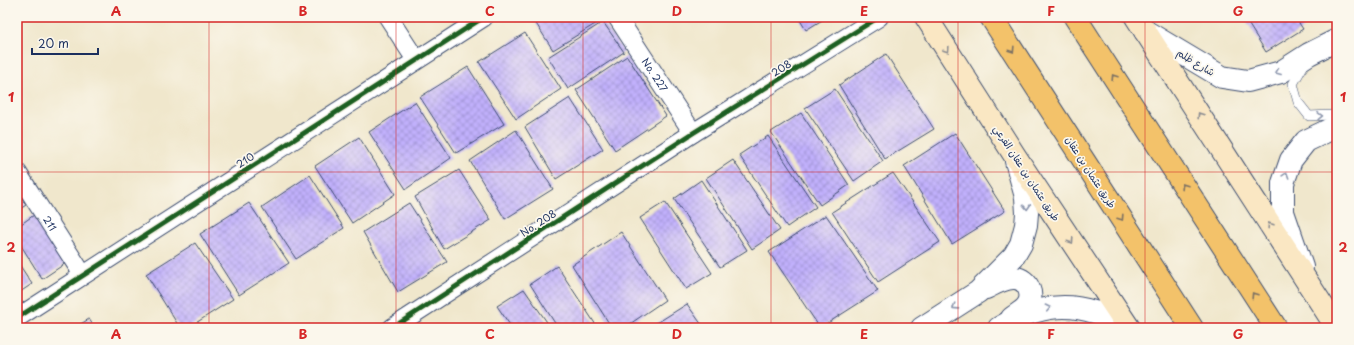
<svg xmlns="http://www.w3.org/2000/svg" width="1354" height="345" font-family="'Playpen Sans','Playpen Sans Arabic',sans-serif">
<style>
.building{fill:url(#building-cross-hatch)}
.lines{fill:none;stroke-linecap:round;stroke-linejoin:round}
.service-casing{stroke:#3b4b6e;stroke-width:10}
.minor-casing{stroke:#3b4b6e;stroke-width:20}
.tertiary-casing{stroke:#3b4b6e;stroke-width:24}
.secondary-casing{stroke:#3b4b6e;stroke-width:24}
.primary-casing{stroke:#3b4b6e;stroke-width:24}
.service{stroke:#fff;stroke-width:9}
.minor{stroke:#fff;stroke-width:18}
.tertiary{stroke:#fff;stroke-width:22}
.secondary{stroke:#fae7c3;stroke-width:22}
.primary{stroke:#f3c26a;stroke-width:22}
.cycleway-casing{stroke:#fbf7ec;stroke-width:8}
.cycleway{stroke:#1b5e20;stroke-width:5}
.oneway{stroke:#8a8b90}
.oneway2{stroke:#7c7163}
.oneway3{stroke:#8d97ae}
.grid{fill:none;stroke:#d62828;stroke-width:1;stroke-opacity:0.55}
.labels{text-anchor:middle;stroke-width:3.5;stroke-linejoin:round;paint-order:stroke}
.street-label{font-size:10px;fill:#1b2f5e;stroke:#fbf7ec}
.neatline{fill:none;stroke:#d62828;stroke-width:1.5}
.grid-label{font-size:13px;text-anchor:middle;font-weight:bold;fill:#d62828}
</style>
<defs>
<pattern id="building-cross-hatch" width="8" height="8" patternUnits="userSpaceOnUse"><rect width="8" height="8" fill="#c1b0fc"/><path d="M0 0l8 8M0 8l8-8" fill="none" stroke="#9c90cf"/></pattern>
</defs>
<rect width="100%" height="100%" fill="#fbf7ec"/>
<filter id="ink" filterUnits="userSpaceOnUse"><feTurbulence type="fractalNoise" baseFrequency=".025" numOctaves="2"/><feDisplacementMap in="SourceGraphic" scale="8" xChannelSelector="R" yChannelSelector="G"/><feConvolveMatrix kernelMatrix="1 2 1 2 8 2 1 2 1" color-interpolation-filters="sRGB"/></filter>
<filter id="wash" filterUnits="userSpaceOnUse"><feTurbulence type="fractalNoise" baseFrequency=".012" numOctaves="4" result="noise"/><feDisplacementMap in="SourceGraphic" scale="16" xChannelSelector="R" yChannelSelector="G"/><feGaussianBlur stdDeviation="0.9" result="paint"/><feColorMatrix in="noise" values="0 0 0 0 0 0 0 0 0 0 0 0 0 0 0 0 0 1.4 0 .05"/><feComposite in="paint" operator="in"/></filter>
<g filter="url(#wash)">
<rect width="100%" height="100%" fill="#f0e7cc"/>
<g id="blocks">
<g class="building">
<polygon points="543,17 597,17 600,21 553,50 535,22"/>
<polygon points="798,17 827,17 806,30"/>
<polygon points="1244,17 1295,17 1303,29 1266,52"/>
<polygon points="603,22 624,52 568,89 548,57"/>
<polygon points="525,33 561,89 516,119 479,62"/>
<polygon points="886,54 934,129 885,159 839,85"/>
<polygon points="627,56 666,116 615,150 576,90"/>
<polygon points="468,67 504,124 456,153 420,97"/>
<polygon points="835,89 883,161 854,181 805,108"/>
<polygon points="570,98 603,149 556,179 525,127"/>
<polygon points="415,102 451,158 406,189 369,132"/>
<polygon points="801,113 849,185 820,205 771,132"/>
<polygon points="516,130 553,189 505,219 470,161"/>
<polygon points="955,133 1005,211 952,244 904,166"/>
<polygon points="768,136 816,207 787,227 739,155"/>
<polygon points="359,137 395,194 352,223 315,166"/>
<polygon points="733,160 780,230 752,249 706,178"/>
<polygon points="459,170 491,220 444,249 415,197"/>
<polygon points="893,173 940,242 878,282 832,212"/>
<polygon points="310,175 344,228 296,259 262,207"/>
<polygon points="701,180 747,250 720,267 674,199"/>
<polygon points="17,192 26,205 17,211"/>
<polygon points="665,202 712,273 686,289 640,218"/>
<polygon points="249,203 289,263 239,295 200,234"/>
<polygon points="409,203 447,262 398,292 363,232"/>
<polygon points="34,215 66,263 42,279 17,239 17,227"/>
<polygon points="826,215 878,291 820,328 769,252"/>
<polygon points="621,232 665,300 624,328 612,328 572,265"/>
<polygon points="195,243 233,299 188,328 180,328 146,274"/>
<polygon points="17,261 32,284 17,294"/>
<polygon points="557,266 598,328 558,328 530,284"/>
<polygon points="524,289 551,328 512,328 497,306"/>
<polygon points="687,304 704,328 649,328"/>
<polygon points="89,319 95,328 74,328"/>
</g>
</g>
</g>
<g filter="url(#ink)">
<use href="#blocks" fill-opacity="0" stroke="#3b4b6e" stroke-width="1"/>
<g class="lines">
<g class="service-casing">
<polyline id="service" points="1305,63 1293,84 1298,102 1309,116 1331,115 1337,114"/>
</g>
<g class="minor-casing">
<g id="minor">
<polyline points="388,17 416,60"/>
<path id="s1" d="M617,17L693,133"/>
<path id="s2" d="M17,172L83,275"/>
<polyline points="17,318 484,17"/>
<polyline points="392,328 693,133 879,17"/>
</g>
</g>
<g class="tertiary-casing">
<g id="tertiary">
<polyline points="1145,31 1222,77 1248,81 1281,72 1309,54 1337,40"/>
<polyline points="1302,267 1283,212 1283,183 1291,160 1306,141 1337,126"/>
<path d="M986,288C994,284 1005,277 1015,278C1028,279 1035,296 1027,306C1024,311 1017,314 1012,318"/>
<polyline points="922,328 978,292 1014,256 1021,244 1026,225 1027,213 1026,197 1016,161"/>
<path d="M999,328C1045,300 1083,300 1128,328"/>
</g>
</g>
<g class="secondary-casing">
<g id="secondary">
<polyline points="926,17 1015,156 1129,328"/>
<polyline points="1136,17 1337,328"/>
</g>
</g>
<g class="primary-casing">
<g id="primary">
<polyline points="991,17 1192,328"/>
<polyline points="1075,17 1276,328"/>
</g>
</g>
<use href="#service" class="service"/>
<use href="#minor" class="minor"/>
<use href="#tertiary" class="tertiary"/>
<use href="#secondary" class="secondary"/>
<use href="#primary" class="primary"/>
<g class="cycleway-casing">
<g id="cycleway">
<polyline points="17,318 484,17"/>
<polyline points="392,328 693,133 879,17"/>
</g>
</g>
<use href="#cycleway" class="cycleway"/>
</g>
<defs><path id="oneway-chevron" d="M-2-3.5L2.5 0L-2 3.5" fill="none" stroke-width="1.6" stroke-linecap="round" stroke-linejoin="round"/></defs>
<g class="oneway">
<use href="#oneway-chevron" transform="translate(947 50) rotate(57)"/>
<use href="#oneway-chevron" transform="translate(1200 115) rotate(-123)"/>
<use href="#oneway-chevron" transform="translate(1270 225) rotate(-123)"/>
<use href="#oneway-chevron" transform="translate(1071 241) rotate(57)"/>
</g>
<g class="oneway2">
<use href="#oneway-chevron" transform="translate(1012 50) rotate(57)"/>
<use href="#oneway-chevron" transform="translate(1114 77) rotate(-123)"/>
<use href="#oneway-chevron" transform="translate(1184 186) rotate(-123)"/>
<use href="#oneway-chevron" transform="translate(1121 218) rotate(57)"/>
<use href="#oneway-chevron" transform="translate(1254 295) rotate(-123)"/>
</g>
<g class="oneway3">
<use href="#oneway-chevron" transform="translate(1278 72) rotate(159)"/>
<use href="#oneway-chevron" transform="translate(1320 116) rotate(-1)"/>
<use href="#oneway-chevron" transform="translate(1286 175) rotate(-72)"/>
<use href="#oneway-chevron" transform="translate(1027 207) rotate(86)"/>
<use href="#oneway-chevron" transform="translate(955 307) rotate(147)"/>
<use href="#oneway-chevron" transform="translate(1048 308) rotate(-12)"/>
</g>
</g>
<path class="grid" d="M209,17V328M396,17V328M583,17V328M771,17V328M958,17V328M1145,17V328M17,172H1337"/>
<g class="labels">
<g class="street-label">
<text transform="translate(1196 62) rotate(31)" y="4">شارع ظلم</text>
<text transform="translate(781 68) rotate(-32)" y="4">208</text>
<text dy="4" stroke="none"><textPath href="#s1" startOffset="69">No. 227</textPath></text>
<text transform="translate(245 160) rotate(-33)" y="4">210</text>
<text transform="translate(1091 172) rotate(57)" y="4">طريق عثمان بن عفان</text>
<text transform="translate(1027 173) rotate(57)" y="4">طريق عثمان بن عفان الفرعي</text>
<text transform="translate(538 223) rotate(-33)" y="4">No. 208</text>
<text dy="4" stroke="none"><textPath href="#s2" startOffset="61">211</textPath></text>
</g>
</g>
<rect width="1354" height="345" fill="none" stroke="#fbf7ec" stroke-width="44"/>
<path d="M32 48v6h66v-6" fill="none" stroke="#1b2f5e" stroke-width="2"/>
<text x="38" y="48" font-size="12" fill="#1b2f5e" stroke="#fbf7ec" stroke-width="3" paint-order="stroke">20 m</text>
<rect x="22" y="22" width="1310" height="301" class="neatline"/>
<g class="grid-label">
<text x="116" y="16">A</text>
<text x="303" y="16">B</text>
<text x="490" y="16">C</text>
<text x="677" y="16">D</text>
<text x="864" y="16">E</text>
<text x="1051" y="16">F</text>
<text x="1238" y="16">G</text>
<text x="11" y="102">1</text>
<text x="1343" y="102">1</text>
<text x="11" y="252">2</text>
<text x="1343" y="252">2</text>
<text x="116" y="339">A</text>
<text x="303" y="339">B</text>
<text x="490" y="339">C</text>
<text x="677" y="339">D</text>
<text x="864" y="339">E</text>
<text x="1051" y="339">F</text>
<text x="1238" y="339">G</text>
</g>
</svg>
